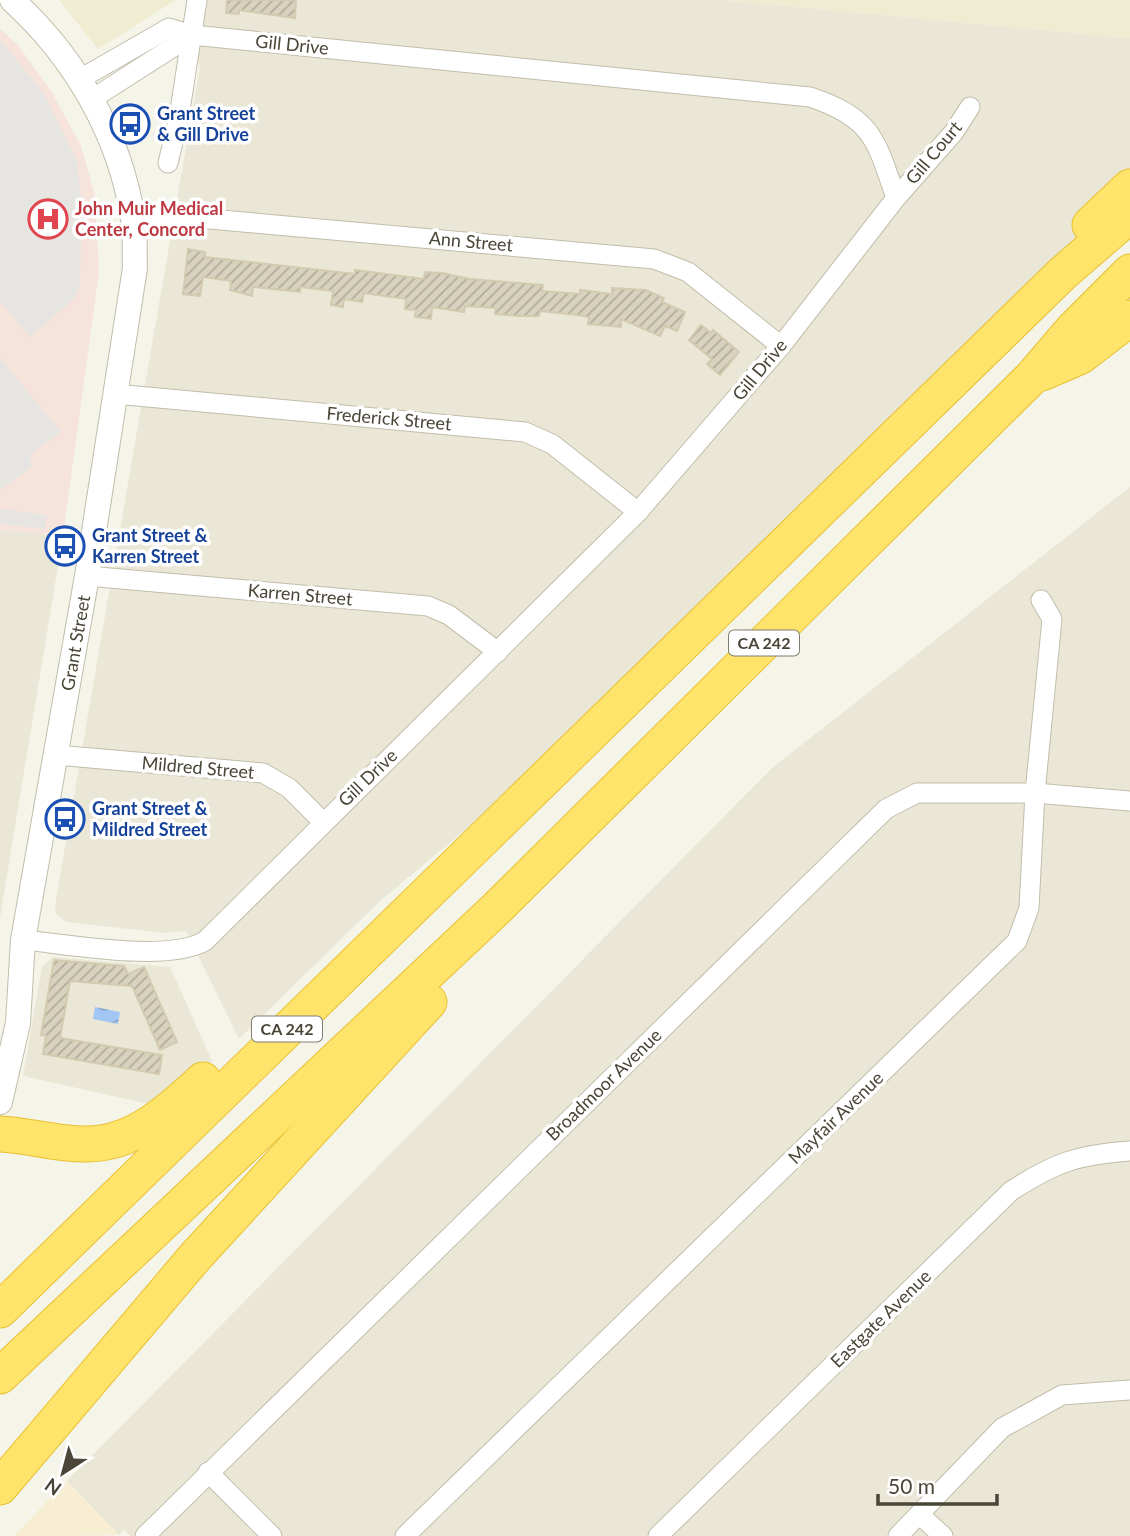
<svg xmlns="http://www.w3.org/2000/svg" width="1130" height="1536" font-family="Lato,sans-serif">
<style>
.residential{fill:#eae7d7}
.commercial{fill:#f8eed4}
.education{fill:#efecd2}
.medical{fill:#f6e4dc}
.parking{fill:#e7e5e1}
.water{fill:url(#water-waves)}
.building{fill:url(#building-hatch);stroke:#d3cbb0;stroke-width:2}
.lines{fill:none;stroke-linecap:round;stroke-linejoin:round}
.minor-casing{stroke:#c2bdab;stroke-width:21}
.tertiary-casing{stroke:#c2bdab;stroke-width:26}
.motorway-casing{stroke:#e8c031;stroke-width:37}
.minor{stroke:#fff;stroke-width:19}
.tertiary{stroke:#fff;stroke-width:24}
.motorway{stroke:#ffe46b;stroke-width:35}
.labels{text-anchor:middle;stroke-width:7;stroke-linejoin:round;paint-order:stroke}
.shield{fill:#fff;stroke:#807d73;stroke-width:2}
.shield-label{font-size:16px;font-weight:bold;fill:#4a4537}
.street-label{font-size:18px;fill:#4a4537;stroke:#fff}
.transit-label{font-size:18px;font-weight:bold;fill:#164399;stroke:#fff;text-anchor:start}
.health-label{font-size:18px;font-weight:bold;fill:#be3a42;stroke:#fff;text-anchor:start}
</style>
<defs>
<pattern id="water-waves" width="16" height="10" patternUnits="userSpaceOnUse" patternTransform="scale(1.75)"><rect width="16" height="10" fill="#a2c7f5"/><path d="M0 5q4-4 8 0t8 0" fill="none" stroke="#86a3c7"/></pattern>
<pattern id="building-hatch" width="6" height="6" patternUnits="userSpaceOnUse" patternTransform="scale(1.75)"><rect width="6" height="6" fill="#d8d2be"/><path d="M-1 1l2-2M0 6l6-6M5 7l2-2" fill="none" stroke="#b1ac9b"/></pattern>
</defs>
<rect width="100%" height="100%" fill="#f5f4e9"/>
<g class="residential">
<polygon points="205,0 724,0 1130,38 1130,187 1063,273 541,767 380,901 239,1039 186,931 165,933 67,922 56,914 55,905 200,67 192,35"/>
<polygon points="1130,487 1130,1536 130,1536 124,1529 119,1535 67,1481 772,768"/>
<polygon points="0,530 63,535 0,918"/>
<polygon points="53,957 170,967 212,1061 162,1107 23,1076 42,967"/>
</g>
<polygon class="commercial" points="67,1481 119,1535 13,1536"/>
<g class="education">
<polygon points="59,0 176,0 98,49"/>
<polygon points="724,0 1130,0 1130,38"/>
</g>
<polygon class="medical" points="0,29 18,45 53,94 81,146 95,195 99,272 63,535 0,530"/>
<g class="parking">
<polygon points="0,40 44,94 77,161 82,209 80,285 75,298 30,337 0,301"/>
<polygon points="0,358 61,432 30,455 32,467 0,490"/>
<polygon points="0,509 47,515 45,529 0,524"/>
</g>
<polygon class="water" points="95,1007 120,1012 118,1024 93,1019"/>
<g class="building">
<polygon points="227,0 296,0 295,18 239,10 239,14 226,13"/>
<polygon points="188,249 205,252 205,257 355,274 355,270 424,279 425,272 443,273 469,279 543,285 542,291 580,294 580,290 612,294 612,288 646,290 664,298 662,302 685,312 677,331 665,326 660,336 621,319 621,327 588,324 589,317 578,315 540,311 539,316 519,316 495,314 496,308 465,306 464,312 432,307 431,319 415,317 416,310 405,309 406,299 364,293 362,302 344,299 343,307 331,305 333,291 300,287 300,292 253,287 252,296 230,290 231,281 203,277 200,296 183,294"/>
<polygon points="701,325 711,333 713,330 739,352 720,375 707,364 712,359 689,340"/>
<polygon points="54,960 124,966 128,974 144,967 177,1042 160,1050 132,986 70,981 60,1038 162,1055 159,1074 43,1054 46,1036 41,1035"/>
</g>
<g class="lines">
<g class="minor-casing">
<g id="minor">
<path d="M80,79L169,28L192,35L810,97C873,118 876,140 896,198"/>
<polyline points="92,99 192,35"/>
<polyline points="168,163 179,117 197,0"/>
<polyline points="134,220 177,216 654,259 688,272 781,346"/>
<polyline points="115,394 525,432 552,444 638,512"/>
<polyline points="87,576 428,606 449,615 498,652"/>
<polyline points="56,755 263,773 289,788 323,822"/>
<path d="M23,940C68,944 167,963 205,941L638,512L781,346L896,198L954,132L970,107"/>
<polyline points="208,1472 272,1536"/>
<polyline points="920,1515 943,1536"/>
<polyline points="145,1536 886,809 917,793 1035,793 1130,801"/>
<polyline points="405,1536 1017,941 1029,908 1035,793 1052,619 1041,600"/>
<path d="M658,1536L1011,1191C1056,1162 1077,1155 1130,1151"/>
<polyline points="898,1536 1002,1428 1062,1395 1130,1390"/>
</g>
</g>
<g class="tertiary-casing">
<path id="tertiary" d="M0,1102L18,1023L23,940L87,576L135,268C134,252 136,235 133,219C120,135 75,57 12,0"/>
</g>
<g class="motorway-casing">
<g id="motorway">
<polyline points="1090,225 1130,187"/>
<polyline points="1042,373 1081,356 1130,318"/>
<path d="M0,1134C29,1135 58,1145 87,1144C135,1144 170,1110 203,1080"/>
<polyline points="0,1310 1063,273 1130,215"/>
<polyline points="0,1376 496,909 1032,377 1073,329 1130,272"/>
<polyline points="0,1487 195,1257 429,1002"/>
</g>
</g>
<use href="#minor" class="minor"/>
<use href="#tertiary" class="tertiary"/>
<use href="#motorway" class="motorway"/>
</g>
<defs>
<g id="bus-ring" transform="scale(2.0125)"><circle r="9.5" fill="#fff" stroke="#1a4fb4" stroke-width="1.5"/><path d="M-5-6H5V4H4V6H2V4H-2V6H-4V4H-5ZM-3.5-4V0h7V-4ZM-3.5 1.2v1.5H-2V1.2ZM2 1.2v1.5H3.5V1.2Z" fill="#1a4fb4"/></g>
<g id="hospital-ring" transform="scale(2.0125)"><circle r="9.5" fill="#fff" stroke="#e0444e" stroke-width="1.5"/><path d="M-5-5h3v3.5h4V-5h3V5h-3V1.5h-4V5h-3Z" fill="#e0444e"/></g>
</defs>
<g fill-rule="evenodd">
<use href="#bus-ring" x="130" y="124"/>
<use href="#hospital-ring" x="48" y="219"/>
<use href="#bus-ring" x="65" y="546"/>
<use href="#bus-ring" x="65" y="819"/>
</g>
<g class="labels">
<g class="shield">
<rect x="729" y="630.5" width="70" height="25" rx="5"/>
<rect x="252" y="1016.5" width="70" height="25" rx="5"/>
</g>
<g class="shield-label">
<text x="764" y="649">CA 242</text>
<text x="287" y="1035">CA 242</text>
</g>
<g class="street-label">
<text transform="translate(292 45) rotate(6)" y="6">Gill Drive</text>
<text transform="translate(934 153) rotate(-50)" y="6">Gill Court</text>
<text transform="translate(471 242) rotate(5)" y="6">Ann Street</text>
<text transform="translate(760 370) rotate(-50)" y="6">Gill Drive</text>
<text transform="translate(389 419) rotate(5)" y="6">Frederick Street</text>
<text transform="translate(300 595) rotate(5)" y="6">Karren Street</text>
<text transform="translate(76 643) rotate(-80)" y="6">Grant Street</text>
<text transform="translate(198 768) rotate(5)" y="6">Mildred Street</text>
<text transform="translate(368 778) rotate(-44)" y="6">Gill Drive</text>
<text transform="translate(604 1085) rotate(-44)" y="6">Broadmoor Avenue</text>
<text transform="translate(836 1118) rotate(-44)" y="6">Mayfair Avenue</text>
<text transform="translate(881 1319) rotate(-44)" y="6">Eastgate Avenue</text>
</g>
<g class="transit-label">
<text x="157" y="120">Grant Street<tspan x="157" dy="21">&amp; Gill Drive</tspan></text>
<text x="92" y="542">Grant Street &amp;<tspan x="92" dy="21">Karren Street</tspan></text>
<text x="92" y="815">Grant Street &amp;<tspan x="92" dy="21">Mildred Street</tspan></text>
</g>
<g class="health-label">
<text x="75" y="215">John Muir Medical<tspan x="75" dy="21">Center, Concord</tspan></text>
</g>
</g>
<g transform="translate(63 1473) rotate(216)" stroke="#ffffff" stroke-width="5" paint-order="stroke">
<path d="M0-5L12 26L0 18L-12 26Z" fill="#4a4537"/>
<text y="-10" font-size="19" font-weight="bold" text-anchor="middle" fill="#4a4537">N</text>
</g>
<path d="M878 1494v10h119v-10" fill="none" stroke="#4a4537" stroke-width="3.5"/>
<text x="888" y="1494" font-size="21" fill="#4a4537" stroke="#ffffff" stroke-width="5" paint-order="stroke">50 m</text>
</svg>
